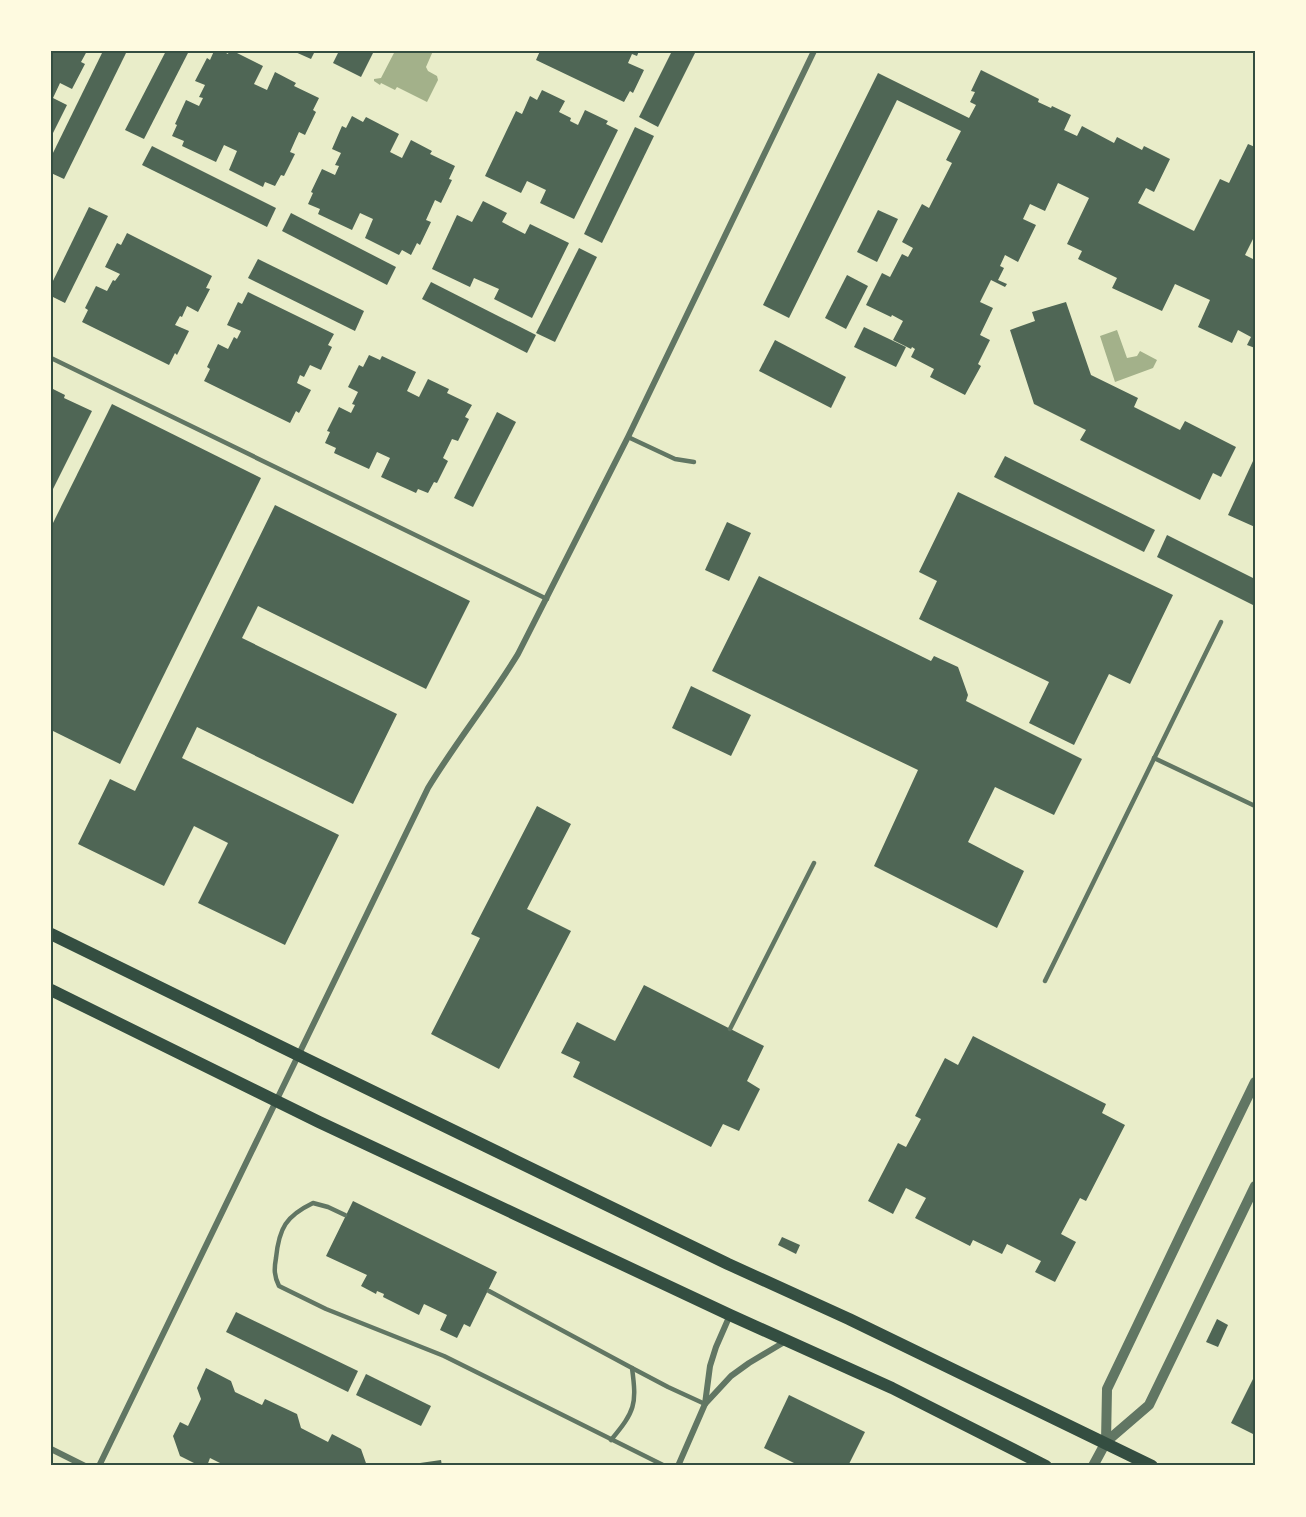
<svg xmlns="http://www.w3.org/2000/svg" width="1306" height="1517" font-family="Ubuntu,sans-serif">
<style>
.water{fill:#a3b18a}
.building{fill:#4f6655}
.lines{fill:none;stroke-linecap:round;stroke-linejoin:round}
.service{stroke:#617663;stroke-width:4.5}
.minor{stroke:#617663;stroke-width:6}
.tertiary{stroke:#617663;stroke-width:10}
.secondary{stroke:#344e41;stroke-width:12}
.neatline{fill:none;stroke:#344e41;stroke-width:2}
</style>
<rect width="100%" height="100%" fill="#e9edc9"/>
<g class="water">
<polygon points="395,51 433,51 426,67 428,71 437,76 438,80 427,102 397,87 395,90 381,83 380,85 374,81 374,79 381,78"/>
<polygon points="1117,330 1127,358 1137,356 1140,351 1157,360 1153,368 1115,382 1100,336"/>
</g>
<g class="building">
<polygon points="51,51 87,51 81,62 85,64 72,89 60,83 53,98 67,105 51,137"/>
<polygon points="103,51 127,51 64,179 51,173 51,157"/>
<polygon points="166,51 189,51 144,139 125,130"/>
<polygon points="214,51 222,51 228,54 229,51 233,51 263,66 254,84 267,90 275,72 296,83 294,86 319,98 313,110 316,112 305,135 299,132 290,152 295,154 284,176 281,175 275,186 265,182 263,187 229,170 237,151 224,145 216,162 182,146 184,141 172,136 177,125 175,124 186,100 199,106 203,98 199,97 205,85 195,81 207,58 210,60"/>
<polygon points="293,51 315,51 311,59"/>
<polygon points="339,51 374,51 361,77 333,63"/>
<polygon points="540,51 639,51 637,56 632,54 628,63 644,70 633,93 630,91 624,102 536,60"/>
<polygon points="672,51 696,51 658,127 639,117"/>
<polygon points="981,70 1039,99 1038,102 1051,108 1052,106 1071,115 1064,130 1077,136 1082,126 1114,143 1117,137 1142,150 1144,146 1170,159 1154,192 1146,188 1138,203 1194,231 1220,179 1229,183 1248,144 1255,147 1255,235 1245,255 1255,260 1255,348 1247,345 1251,337 1238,330 1232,343 1198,327 1210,300 1175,284 1162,311 1112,288 1117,278 1078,259 1082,251 1067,244 1089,198 1058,183 1045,211 1030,204 1023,219 1036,225 1018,262 1005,255 1000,266 1004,268 998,280 1007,284 1005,287 991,280 980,302 993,308 980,335 990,340 978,364 981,366 965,395 930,377 934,369 911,357 915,349 912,347 911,349 893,340 903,321 892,315 891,317 866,305 882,273 890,277 902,254 908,257 913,248 902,242 922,204 929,208 952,163 946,160 961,131 897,100 789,318 763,305 878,73 969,118 976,105 970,102 975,92 971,91"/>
<polygon points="542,90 565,101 559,112 571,118 570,121 578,125 585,110 608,121 606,124 618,130 574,219 540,203 546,190 527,181 521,193 485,176 516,111 522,114 530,96 537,100"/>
<polygon points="352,116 363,122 366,117 399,134 390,152 402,158 411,140 432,151 430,154 455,166 449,179 452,180 441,203 435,200 426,220 431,222 420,245 417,243 411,255 402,250 399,255 365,238 373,219 360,213 352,230 318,214 320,209 308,204 313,193 311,192 322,169 335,175 339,166 335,165 341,153 332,149 342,126 346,128"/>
<polygon points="635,127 654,136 602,243 584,234"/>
<polygon points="152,146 276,208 267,227 142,165"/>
<polygon points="483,201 507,213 502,222 525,234 530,224 569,243 532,318 494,299 499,289 474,278 470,287 432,269 457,215 472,222"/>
<polygon points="89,207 108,216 65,303 51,296 51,285"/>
<polygon points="878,210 898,219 877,262 857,252"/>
<polygon points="291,213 396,267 387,285 282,231"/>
<polygon points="127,233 212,276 206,288 210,289 198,312 187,306 182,317 180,316 175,325 189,331 177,355 175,353 169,365 82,322 88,310 85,308 96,286 107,291 113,280 115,281 120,274 105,267 117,243 121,245"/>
<polygon points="579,248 597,257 555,342 536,333"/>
<polygon points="258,259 364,311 355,331 248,278"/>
<polygon points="847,275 868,286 846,329 825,318"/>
<polygon points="431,282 536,335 527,353 422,299"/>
<polygon points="248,292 334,334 328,345 332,347 321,370 310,365 304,377 300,375 297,383 311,390 299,413 296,411 290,423 204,381 210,369 207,367 218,344 228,349 234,337 237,339 241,331 227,325 238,302 242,304"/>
<polygon points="1066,302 1091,375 1138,398 1134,407 1180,430 1185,421 1236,447 1221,477 1213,473 1200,500 1080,440 1086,430 1034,404 1010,330 1035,321 1032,312"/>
<polygon points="864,327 906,347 896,367 854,347"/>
<polygon points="775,340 846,377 831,408 759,371"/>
<polygon points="369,355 380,360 382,356 416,372 407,391 419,397 428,379 449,389 447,393 472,405 465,417 469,419 458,441 452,439 443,458 448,461 437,483 434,482 428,493 418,489 416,493 381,477 390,458 377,452 369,469 334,453 336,448 325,443 330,432 327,431 339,407 351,413 355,405 352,404 358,392 348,387 359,365 363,367"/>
<polygon points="51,388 65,395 64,398 92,411 51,493"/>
<polygon points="112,404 261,478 120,764 51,730 51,527"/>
<polygon points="497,412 516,422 473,507 454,498"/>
<polygon points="1005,456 1155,530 1144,552 994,477"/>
<polygon points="1253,461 1255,462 1255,527 1228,515"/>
<polygon points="958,492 1173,595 1130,684 1109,674 1074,745 1029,723 1049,682 919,619 937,581 919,572"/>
<polygon points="275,505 470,601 426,689 258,606 242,638 397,714 353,804 197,727 182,758 339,835 285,945 198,903 228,843 194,826 164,886 78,844 110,779 135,791"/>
<polygon points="727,522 751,533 729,581 705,570"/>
<polygon points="1167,535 1255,579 1255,606 1157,557"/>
<polygon points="759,576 931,661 934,656 958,667 968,695 966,701 1082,759 1054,815 995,787 968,842 1024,871 997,928 874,866 918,770 712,671"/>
<polygon points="691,686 751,715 731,756 672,728"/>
<polygon points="537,806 571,824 527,909 571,931 499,1069 431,1034 480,938 471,934"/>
<polygon points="644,985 764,1046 747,1081 760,1089 739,1131 723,1124 711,1147 573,1077 580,1062 561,1053 577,1022 615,1041"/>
<polygon points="973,1036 1106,1104 1102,1113 1125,1125 1086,1201 1080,1198 1061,1234 1076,1242 1055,1282 1035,1272 1041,1261 1007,1244 1002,1254 973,1240 970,1246 915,1218 926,1198 906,1188 893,1214 868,1201 898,1143 906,1147 921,1119 915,1116 945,1058 958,1065"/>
<polygon points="353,1201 497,1272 470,1327 464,1324 457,1338 440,1330 447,1315 424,1304 419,1315 383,1297 384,1294 377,1291 376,1294 361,1286 367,1275 326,1256"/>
<polygon points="782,1237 800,1245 796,1254 778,1245"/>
<polygon points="236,1312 358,1371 348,1392 226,1332"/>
<polygon points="1217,1319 1228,1325 1218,1347 1206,1342"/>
<polygon points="206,1368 231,1381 235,1392 262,1405 265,1399 297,1414 301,1428 328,1442 332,1434 361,1449 367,1466 226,1466 210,1458 207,1466 200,1466 180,1456 173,1436 180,1422 188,1426 201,1399 197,1388"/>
<polygon points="366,1374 431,1406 421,1426 356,1395"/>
<polygon points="1255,1375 1255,1435 1231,1423"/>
<polygon points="789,1395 865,1432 848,1466 800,1466 764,1448"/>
<polygon points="441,1460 442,1466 420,1466 420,1463"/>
</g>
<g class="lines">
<g class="service">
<polyline points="51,358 547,599"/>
<polyline points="628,437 675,459 694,462"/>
<polyline points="1154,758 1255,806"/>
<polyline points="1045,981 1221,622"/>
<polyline points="730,1029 814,863"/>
<path d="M345,1215L328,1207L313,1203C286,1216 279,1228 276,1258C274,1269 274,1276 279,1286L326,1309L444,1356L665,1466"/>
<path d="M489,1291L632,1368C637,1405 635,1411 611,1440"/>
<polyline points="632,1368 668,1387 705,1404"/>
</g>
<g class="minor">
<polyline points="705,1404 731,1376 749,1363 786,1341"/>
<polyline points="51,1449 85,1466"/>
<path d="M99,1466L428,788C456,742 490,700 518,654L628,437L814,51"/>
<polyline points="678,1466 705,1404 710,1366 716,1347 730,1315"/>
</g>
<g class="tertiary">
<polyline points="1106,1442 1107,1389 1185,1226 1255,1082"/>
<polyline points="1093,1466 1106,1442 1149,1405 1255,1186"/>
</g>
<g class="secondary">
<polyline points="51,934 298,1055 728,1264 849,1319 1152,1466"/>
<polyline points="51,990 319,1122 730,1315 892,1388 1046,1466"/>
</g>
</g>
<rect width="1306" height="1517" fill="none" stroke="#fefae0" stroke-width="105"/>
<rect x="52" y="52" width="1202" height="1412" class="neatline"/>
</svg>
